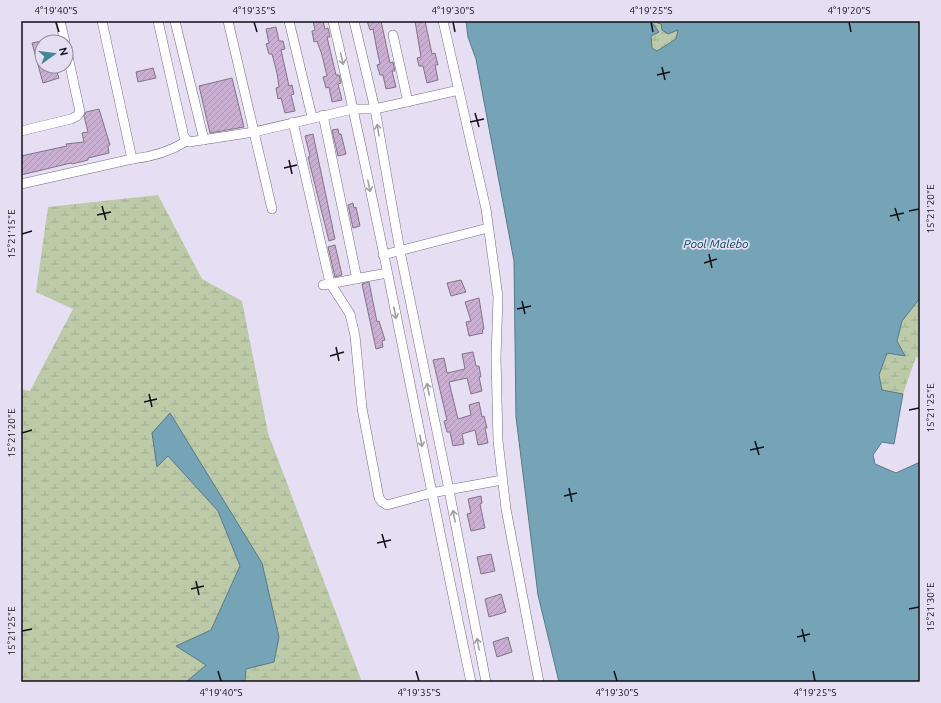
<svg xmlns="http://www.w3.org/2000/svg" width="941" height="703" font-family="Ubuntu,sans-serif">
<style>
.wetland{fill:url(#wetland-marsh)}
.water{fill:#76a4b7;stroke:#587787;fill-rule:evenodd}
.building{fill:url(#building-hatch);stroke:#817485}
.lines{fill:none;stroke-linecap:round;stroke-linejoin:round}
.minor-casing{stroke:#746d80;stroke-width:10}
.minor{stroke:#fff;stroke-width:9}
.oneway{stroke:#a09fa2}
.ticks{fill:none;stroke:#120f16;stroke-width:1.5}
.labels{text-anchor:middle;stroke-width:3.5;stroke-linejoin:round;paint-order:stroke}
.water-label{font-size:12px;font-style:italic;fill:#04475c;stroke:#e6dff4}
.neatline{fill:none;stroke:#120f16;stroke-width:1.5}
.ticks-label{font-size:10px;text-anchor:middle;fill:#120f16}
</style>
<defs>
<pattern id="wetland-marsh" width="20" height="14" patternUnits="userSpaceOnUse"><rect width="20" height="14" fill="#bccaa8"/><path d="M1 5h8M5 5V1M11 12h8M15 12V8" fill="none" stroke="#a1ac90"/></pattern>
<pattern id="building-hatch" width="6" height="6" patternUnits="userSpaceOnUse"><rect width="6" height="6" fill="#caafd2"/><path d="M-1 1l2-2M0 6l6-6M5 7l2-2" fill="none" stroke="#ac95b4"/></pattern>
</defs>
<rect width="100%" height="100%" fill="#e6dff4"/>
<g class="wetland">
<polygon points="651,21 678,30 676,39 657,51 652,48 651,36 658,32"/>
<polygon points="158,195 202,279 242,301 268,433 362,682 245,682 246,669 279,637 262,563 170,413 157,466 168,456 218,511 240,566 211,630 176,646 206,665 186,682 21,682 21,389 30,391 73,309 36,292 48,207"/>
<polygon points="920,298 920,358 916,357 903,394 881,390 879,375 887,353 904,356 897,341 902,321"/>
</g>
<g class="water">
<path d="M466,21H920V298L902,321L897,341L905,356L887,353L879,375L882,390L903,394L894,444L882,442L873,455L875,464L896,473L920,462V682H559L538,595L516,417L514,261L476,59L468,37ZM651,21L661,24L662,30L668,34L678,30L676,39L657,51L652,48L651,36L659,32Z"/>
<polygon points="170,413 262,563 279,637 274,662 246,669 245,682 186,682 206,665 176,646 211,630 240,566 218,511 168,456 157,467 152,433"/>
</g>
<g class="building">
<polygon points="313,21 323,21 325,29 328,28 330,37 327,37 336,75 339,75 341,83 338,84 342,100 332,102 329,87 326,88 323,77 327,76 322,55 317,41 314,42 312,31 315,30"/>
<polygon points="367,21 381,21 390,63 393,62 395,71 392,71 396,87 386,89 383,75 380,75 377,65 380,64 377,50 373,29 370,30"/>
<polygon points="415,21 425,21 432,54 435,53 438,65 435,65 438,80 427,83 423,66 419,66 417,58 421,57"/>
<polygon points="276,27 279,41 283,41 285,49 281,50 289,86 292,85 294,94 291,95 295,111 285,113 281,98 278,99 276,88 279,87 277,73 272,54 269,54 266,44 269,43 266,29"/>
<polygon points="42,41 42,66 55,66 59,78 43,83 32,43"/>
<polygon points="153,68 156,78 138,82 136,72"/>
<polygon points="232,78 244,127 210,133 199,86"/>
<polygon points="99,109 110,145 108,146 109,153 88,158 88,160 72,164 71,163 21,175 21,156 67,146 66,144 84,142 82,133 88,132 84,116 86,112"/>
<polygon points="338,129 339,134 341,134 346,154 338,156 332,130"/>
<polygon points="313,134 335,239 329,241 308,157 310,156 305,136"/>
<polygon points="353,203 354,208 356,207 360,226 353,228 348,205"/>
<polygon points="335,245 342,275 335,277 328,247"/>
<polygon points="461,280 466,292 451,296 447,283"/>
<polygon points="369,282 377,322 379,321 385,340 382,341 383,347 376,349 362,284"/>
<polygon points="479,298 484,329 482,330 483,333 469,336 466,322 471,321 465,302"/>
<polygon points="473,352 476,366 479,366 481,377 479,377 482,391 471,394 467,378 449,382 458,419 471,415 469,405 479,402 482,417 484,416 487,428 485,428 488,443 478,445 475,430 462,434 464,444 453,446 450,432 447,432 444,421 447,420 433,360 444,358 447,373 465,369 462,354"/>
<polygon points="481,496 482,503 480,504 485,528 471,531 467,514 471,513 468,499"/>
<polygon points="491,554 495,571 481,574 477,557"/>
<polygon points="501,594 506,612 489,617 485,599"/>
<polygon points="508,637 512,652 497,657 493,642"/>
</g>
<g class="lines">
<g class="minor-casing">
<g id="minor">
<polyline points="60,21 65,42"/>
<path d="M102,21L132,159C153,157 169,152 187,141"/>
<polyline points="158,21 184,137 189,142 254,132 353,109 375,109 459,90"/>
<polyline points="175,21 204,140"/>
<polyline points="228,21 272,209"/>
<polyline points="289,21 312,117"/>
<path d="M333,21C384,240 424,462 471,682"/>
<polyline points="354,21 375,109 400,251 449,490 486,682"/>
<polyline points="443,21 486,209 498,297 496,357 498,441 506,509 539,682"/>
<polyline points="393,35 408,102"/>
<polyline points="323,115 357,279"/>
<polyline points="293,122 330,283 350,314 355,336 362,408 379,498 382,502 387,505 431,493 502,480"/>
<polyline points="21,131 71,119 77,116 80,112 66,47"/>
<polyline points="21,184 132,159"/>
<polyline points="383,255 488,228"/>
<polyline points="323,285 387,273"/>
</g>
</g>
<use href="#minor" class="minor"/>
</g>
<defs><path id="oneway-shaft" d="M-6 0H5M1.5-3L5.5 0L1.5 3" fill="none" stroke-width="1.6" stroke-linecap="round" stroke-linejoin="round"/></defs>
<g class="oneway">
<use href="#oneway-shaft" transform="translate(342 59) rotate(77)"/>
<use href="#oneway-shaft" transform="translate(378 130) rotate(-100)"/>
<use href="#oneway-shaft" transform="translate(369 186) rotate(78)"/>
<use href="#oneway-shaft" transform="translate(395 313) rotate(79)"/>
<use href="#oneway-shaft" transform="translate(428 389) rotate(-102)"/>
<use href="#oneway-shaft" transform="translate(421 441) rotate(79)"/>
<use href="#oneway-shaft" transform="translate(454 516) rotate(-101)"/>
<use href="#oneway-shaft" transform="translate(478 644) rotate(-101)"/>
</g>
<path class="ticks" d="M56,22L59,32M254,22L257,32M453,22L455,32M651,22L653,32M849,22L851,32M662,67L665,80M657,75L670,72M475,113L479,127M470,122L484,119M289,160L292,174M284,168L297,165M102,206L106,220M895,208L899,221M909,211L919,209M97,215L111,212M890,216L904,213M22,234L32,231M709,254L712,268M704,263L717,259M522,301L525,314M517,309L531,306M336,347L339,361M330,356L344,352M149,394L152,407M144,402L157,399M909,410L919,408M22,433L32,430M755,441L759,455M750,450L764,447M569,488L572,502M564,496L577,493M382,534L386,548M377,543L391,540M196,581L199,595M191,589L204,586M909,609L919,607M802,629L805,642M22,631L32,629M797,637L810,634M218,671L221,681M416,671L419,681M614,671L617,681M813,671L815,681"/>
<g class="labels">
<g class="water-label">
<text x="716" y="248">Pool Malebo</text>
</g>
</g>
<rect width="941" height="703" fill="none" stroke="#e6dff4" stroke-width="44"/>
<g transform="translate(54 54) rotate(76)"><circle r="19" fill="#e6dff4" stroke="#918c9b"/>
<path d="M0-3L7 15L0 10L-7 15Z" fill="#418891"/>
<text y="-6" font-size="11" font-weight="bold" text-anchor="middle" fill="#120f16">N</text>
</g>
<rect x="22" y="22" width="897" height="659" class="neatline"/>
<g class="ticks-label">
<text x="56" y="14">4°19'40"S</text>
<text x="254" y="14">4°19'35"S</text>
<text x="453" y="14">4°19'30"S</text>
<text x="651" y="14">4°19'25"S</text>
<text x="849" y="14">4°19'20"S</text>
<text transform="translate(930 209) rotate(-90)" y="4">15°21'20"E</text>
<text transform="translate(11 234) rotate(-90)" y="4">15°21'15"E</text>
<text transform="translate(930 408) rotate(-90)" y="4">15°21'25"E</text>
<text transform="translate(11 433) rotate(-90)" y="4">15°21'20"E</text>
<text transform="translate(930 607) rotate(-90)" y="4">15°21'30"E</text>
<text transform="translate(11 631) rotate(-90)" y="4">15°21'25"E</text>
<text x="221" y="696">4°19'40"S</text>
<text x="419" y="696">4°19'35"S</text>
<text x="617" y="696">4°19'30"S</text>
<text x="815" y="696">4°19'25"S</text>
</g>
</svg>
